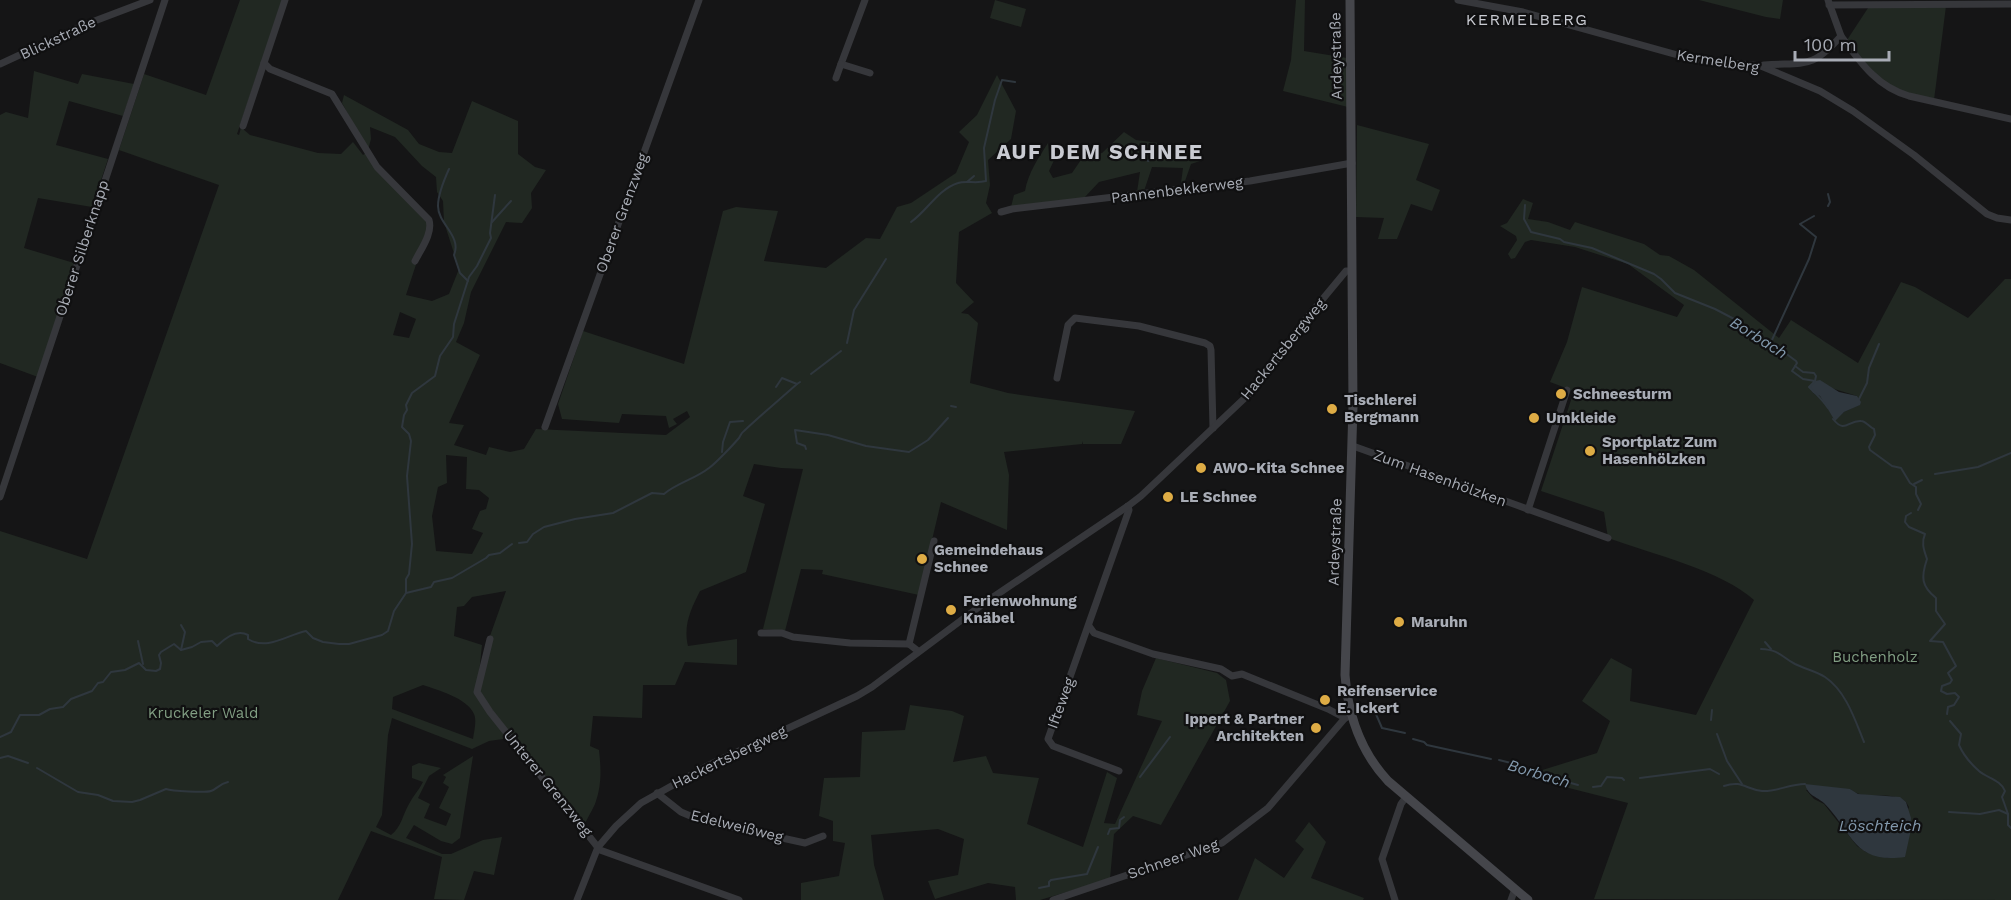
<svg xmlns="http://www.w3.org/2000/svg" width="2011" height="900" font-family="'Work Sans',sans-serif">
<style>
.green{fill:#212822;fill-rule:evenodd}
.water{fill:#2f373e}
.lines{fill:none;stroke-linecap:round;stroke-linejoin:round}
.stream{stroke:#2f373e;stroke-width:2}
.street{stroke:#36373b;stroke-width:7}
.secondary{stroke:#45464b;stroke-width:9}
.poi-dot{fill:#deac45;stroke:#101011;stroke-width:2}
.labels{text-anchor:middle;stroke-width:4.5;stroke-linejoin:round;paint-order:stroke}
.street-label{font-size:15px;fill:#a8acb5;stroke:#101011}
.poi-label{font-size:15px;font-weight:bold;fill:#a8acb5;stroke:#101011;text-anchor:start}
.park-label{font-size:15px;fill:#819e83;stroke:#101011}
.neighbourhood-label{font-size:16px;letter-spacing:1.5px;fill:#c9cbd2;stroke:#101011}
.water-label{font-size:16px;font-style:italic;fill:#8399ad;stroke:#101011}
.district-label{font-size:21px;font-weight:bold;letter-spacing:1.5px;fill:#c9cbd2;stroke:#101011}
</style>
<rect width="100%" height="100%" fill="#151516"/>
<g class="green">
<path d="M240,0H282L237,134L239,135L242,124L243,129L250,135L318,153L341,154L353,142L363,155L366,153L423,215L429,225L406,295L432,301L449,294L459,269L444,222L443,201L437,192L436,177L422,166L395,137L370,127L371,139L368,150L342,103L344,95L408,130L419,144L439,152L452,153L472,101L518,121V154L535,167L546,170L531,193L532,208L522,223L506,222L471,292L464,323L456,342L480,355L449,423L464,425L454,445L486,455L489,447L510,452L524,449L536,429L666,435L690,417L687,411L673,419L677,424L669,428L666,416L622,414L619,423L562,419L558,404L583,331L684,364L723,211L736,207L778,211L764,261L826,268L866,238L880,239L897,207L911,203L956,173L969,142L959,132L977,115L997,75L1016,111L1011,139L988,160L990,185L986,203L992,213L959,232L956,283L974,302L961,313L968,314L978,323L970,383L1008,393L1135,411L1121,444H1083V441L1082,444L1004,452L1009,475L1007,530L941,502L919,595L822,574L823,570L801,569L785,631L763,629L803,469L781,468L754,464L743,496L765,504L746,572L700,591C691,609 683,625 688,646L737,639V665L685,662L675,685H643L642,718L593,716L590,746L599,750C601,769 602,785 595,804C592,811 587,818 584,826L478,692L490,636L506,591L472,597L464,606L457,607L454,636L482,645L477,693L510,738L489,741L472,749L392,718L388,735L382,815L376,827L391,835C401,828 403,814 409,804C413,796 419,790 423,782L412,778V766L419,763L441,768L429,776L418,798L430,804L424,818L446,826L451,814L439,808L449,787L443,783L446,777L443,775L473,756L460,838L452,844L441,841L414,825L406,838L442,854H451L483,840L502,837L494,875L474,871L464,900L434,899L442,857L371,831L338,900H0V531L87,559L219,185L119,150L144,74L206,95ZM400,312L416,319L409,338L393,335ZM446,455L467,457L466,489L479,490L489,498L486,509L480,511L472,529L483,533L472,554L436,551L432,516L438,487L447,483ZM423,685C438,690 467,698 474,714C477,721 474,731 473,739L392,709L393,697Z"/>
<polygon points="995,0 1026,9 1021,27 990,18"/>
<polygon points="1296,0 1305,0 1304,51 1347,58 1348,107 1283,91 1291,60"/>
<polygon points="1699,0 1783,0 1780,19 1766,17"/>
<polygon points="1946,6 1934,100 1910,95 1881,81 1847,40 1868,8"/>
<polygon points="34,71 78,84 82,74 134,84 123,116 69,101 56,145 108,159 92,207 38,198 24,248 74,263 38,377 0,363 0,115 6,112 28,118"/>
<polygon points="1357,125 1429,144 1416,180 1440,190 1432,211 1411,204 1397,239 1378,239 1384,218 1356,217"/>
<path d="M1124,132L1136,140L1159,143V153L1203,155L1200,161L1191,164L1184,184L1181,183L1183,168L1152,167L1144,191L1137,192L1140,172L1099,182L1084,198L1011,207L1014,195L1025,191C1028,173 1039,157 1048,143L1049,156H1056L1049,171L1053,178L1072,173L1085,154L1102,153Z"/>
<path d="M1523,199L1533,203L1528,219L1548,222L1570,230L1575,222L1644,244L1660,255L1669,256L1694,270L1779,338L1791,320L1858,363L1901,282L1915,287L1968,318L2005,279H2011V900L1594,899L1628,803L1561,786L1536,772L1597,753L1610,721L1582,701L1611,658L1632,669L1630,701L1696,715L1754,600C1723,571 1649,553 1608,538L1604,512L1541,491L1574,391L1550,382L1567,342L1582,287L1677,317L1684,305L1628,264L1575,247L1531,240L1525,242L1515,258L1511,259L1508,254L1517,240L1516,236L1500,226L1507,223ZM1831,388L1857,396L1859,405L1844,412L1835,420L1820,396L1813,393L1811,389ZM1850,789C1865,802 1889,789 1906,802L1909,807L1888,858L1866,852L1857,846L1824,804L1814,799L1806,790Z"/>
<polygon points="1156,658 1217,673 1226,680 1230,701 1161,825 1133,816 1114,834 1110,879 1040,900 1016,900 1015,887 988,883 935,899 928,881 958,875 964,839 938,829 871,835 874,865 884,900 801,900 801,883 839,876 845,843 833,841 833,821 819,816 824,778 860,777 862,732 905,730 910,705 952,711 964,716 953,762 986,756 993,773 1039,778 1027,824 1083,847 1107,772 1117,778 1104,823 1115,824 1162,721 1137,715 1142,691"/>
<polygon points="1309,822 1326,842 1311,878 1364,898 1363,900 1238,900 1255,858 1284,878 1304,849 1295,841"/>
</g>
<g class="water">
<polygon points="1820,380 1839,392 1857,396 1861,402 1860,405 1844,412 1835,421 1820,396 1813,393 1809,387 1815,381"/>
<path d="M1805,784L1850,789L1858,794L1900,797L1906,802L1911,818L1910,834L1905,857C1852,864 1853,832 1824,803C1816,796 1808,796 1805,784Z"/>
</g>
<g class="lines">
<g class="stream">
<polyline points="1148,161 1153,155"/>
<path d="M449,169C444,180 438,194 438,206C438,224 462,236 454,255L460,273L468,281"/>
<polyline points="967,182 974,176"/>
<polyline points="1828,194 1830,202 1828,206"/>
<path d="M1525,205L1524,219L1531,232L1560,239L1564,242L1592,248L1654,274L1661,279L1675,293L1715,309L1738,321L1744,328L1770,342L1796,361L1797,363L1792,371L1803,379L1815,381L1809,387C1816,394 1822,399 1828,408"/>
<polyline points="492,222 511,201"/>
<path d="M911,222C928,210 937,190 958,183C966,180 975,184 986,181L984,148L995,100L1002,80L1015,82"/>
<polyline points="1771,342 1809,259 1816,237 1800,224 1814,216"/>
<polyline points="847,343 854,310 886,259"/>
<polyline points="1795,366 1803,372 1814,373 1816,376 1815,381"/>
<polyline points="811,374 841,351"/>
<polyline points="776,387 782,378 797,384 800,382"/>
<polyline points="1859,399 1867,383 1869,368 1879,344"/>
<polyline points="951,406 956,407"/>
<path d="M1833,419C1845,434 1848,420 1861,421C1866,421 1869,427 1874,429L1875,435L1869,447L1870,450L1892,466L1901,468L1910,483L1916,487V494L1921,504L1918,510"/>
<polyline points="806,449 805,446 797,443 795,430 828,435 866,446 909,452 928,440 948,418"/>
<polyline points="722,452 723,442 730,422 743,421"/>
<polyline points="1935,474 1978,467 2011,453"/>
<polyline points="1914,484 1922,480"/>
<path d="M1911,513L1906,516L1905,522L1909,527L1925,534C1921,543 1924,550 1927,559C1921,577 1921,586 1936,598V611L1945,624L1930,641L1943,642L1956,666L1948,673L1952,680L1950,683L1942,686L1941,691L1947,694L1955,693L1959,697L1954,705L1948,707L1947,714"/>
<path d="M519,543L527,542L533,534L544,527L575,519L613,513L652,493L664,494C677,483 695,479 709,468C716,463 733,445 739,438C741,435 741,433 744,431C761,415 779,400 797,384"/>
<polyline points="406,593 406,579 409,574 412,544 407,476 411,441 409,434 402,427 404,415 407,410 406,405 412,393 435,376 440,356 453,337 454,324 469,277 477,266 491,238 490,233 495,195"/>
<polyline points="181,625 185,632 181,650"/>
<polyline points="138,641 143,664"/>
<polyline points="1765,642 1771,649"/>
<path d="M1761,649C1780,650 1780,656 1795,664C1805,669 1816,671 1825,677C1846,691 1855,720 1864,742"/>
<polyline points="1372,705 1382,728 1405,733"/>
<polyline points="1711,720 1712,710"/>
<path d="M1950,721L1961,734L1959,745C1963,754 1971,764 1979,771C1987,778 2001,780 2005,791L2002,797L2008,814"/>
<polyline points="1717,734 1727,761 1742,784"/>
<path d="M0,737L11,732L20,715H39L50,709L63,707L71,699L92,691L98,683L103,682L111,672L125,670L139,663L146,670L156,671L160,669L161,663L159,655L161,652L174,644L181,650L192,647L201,642L212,641L217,646C225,638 237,629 248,635V639C267,651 287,635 306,631L313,638L323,642L339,644H349L382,635L388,631L394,611L406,593L431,587L434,582L452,578L486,558L489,555L500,553L512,544"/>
<polyline points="1413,739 1424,742 1427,745 1491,759"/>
<polyline points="0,758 8,756 28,763"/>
<polyline points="1499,760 1511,763 1520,769 1578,785"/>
<path d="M37,768L78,792L98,795L113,801L132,802L140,800L166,789C172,791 205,793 211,791C217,789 219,784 228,782"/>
<polyline points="1140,777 1170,737"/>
<polyline points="1640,778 1710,769 1719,774"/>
<path d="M1724,786C1742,780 1745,789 1762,791C1777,792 1789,784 1805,784"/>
<polyline points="1593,787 1601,786 1607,777 1622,778 1624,780"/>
<polyline points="1949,812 1980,814 1999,810 2008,814 2008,825 2011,828"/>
<polyline points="1108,834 1110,829 1119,828 1120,820 1124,817"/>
<polyline points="1039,888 1049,886 1049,882 1051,880 1087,874 1098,847"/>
</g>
<g class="street">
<polyline points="865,0 841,64 870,73"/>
<polyline points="1458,0 1523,12 1692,59 1761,66 1820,91 1853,111 1914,155 1987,214 1997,218 2011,220"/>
<polyline points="1829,5 2011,4"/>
<path d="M1841,36C1860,62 1877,87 1909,96L2011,119"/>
<path d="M264,63L270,69L332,94L377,167L429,220C433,233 421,249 415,261"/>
<polyline points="0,64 84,25 150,0"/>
<path d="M1764,65C1805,62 1811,70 1841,36L1828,0"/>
<polyline points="836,78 841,64"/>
<polyline points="243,126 285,0"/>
<polyline points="1001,212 1012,209 1250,181 1352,163"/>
<polyline points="1057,378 1068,325 1075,318 1139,326 1205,343 1210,346 1211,350 1213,428"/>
<polyline points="545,427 699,0"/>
<polyline points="1353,446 1608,538"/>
<polyline points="0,497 165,0"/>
<polyline points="1528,510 1567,390"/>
<polyline points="1089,626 1094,633 1153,654 1221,669 1232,676 1242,674 1328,709 1345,718"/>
<polyline points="761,633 782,633 793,637 850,643 909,644 918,651"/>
<polyline points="490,639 477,692 490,712 600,850 739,900"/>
<polyline points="909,644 934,541"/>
<polyline points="1119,771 1053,746 1048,739 1129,510 1128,506"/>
<polyline points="657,793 681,812 700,820 805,843 823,836"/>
<polyline points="577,900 598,847 616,826 641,803 709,765 857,696 872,687 983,604 1128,506 1141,496 1248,395 1271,368 1302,324 1346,271 1352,271"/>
<polyline points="1053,900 1222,843 1268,808 1345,718 1351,715"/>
<polyline points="1395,900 1382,859 1401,804 1406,797"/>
<polyline points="1511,900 1515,889"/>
</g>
<path class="secondary" d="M1350,0L1353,406L1345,675C1348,715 1360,751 1388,781L1528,900"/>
</g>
<g class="poi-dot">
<circle cx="1561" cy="394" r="6"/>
<circle cx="1332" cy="409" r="6"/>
<circle cx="1534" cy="418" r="6"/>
<circle cx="1590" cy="451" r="6"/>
<circle cx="1201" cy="468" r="6"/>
<circle cx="1168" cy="497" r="6"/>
<circle cx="922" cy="559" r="6"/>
<circle cx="951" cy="610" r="6"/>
<circle cx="1399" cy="622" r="6"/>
<circle cx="1325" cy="700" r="6"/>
<circle cx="1316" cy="728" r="6"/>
</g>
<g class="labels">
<g class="street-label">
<text transform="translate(58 38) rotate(-25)" y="5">Blickstraße</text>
<text transform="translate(1336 56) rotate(-91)" y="5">Ardeystraße</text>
<text transform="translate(1718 61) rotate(9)" y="5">Kermelberg</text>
<text transform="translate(1177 190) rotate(-7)" y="5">Pannenbekkerweg</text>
<text transform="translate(622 213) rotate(-70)" y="5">Oberer Grenzweg</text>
<text transform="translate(82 248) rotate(-72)" y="5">Oberer Silberknapp</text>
<text transform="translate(1283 349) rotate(-51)" y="5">Hackertsbergweg</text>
<text transform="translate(1440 478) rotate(20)" y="5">Zum Hasenhölzken</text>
<text transform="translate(1335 542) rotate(-88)" y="5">Ardeystraße</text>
<text transform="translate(1061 703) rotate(-70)" y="5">Ifteweg</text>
<text transform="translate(729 757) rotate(-26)" y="5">Hackertsbergweg</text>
<text transform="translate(548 783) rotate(51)" y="5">Unterer Grenzweg</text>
<text transform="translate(737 826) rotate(14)" y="5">Edelweißweg</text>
<text transform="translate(1173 859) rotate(-19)" y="5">Schneer Weg</text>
</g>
<g class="poi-label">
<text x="1573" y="399">Schneesturm</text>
<text x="1344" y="405">Tischlerei<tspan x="1344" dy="17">Bergmann</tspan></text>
<text x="1546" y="423">Umkleide</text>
<text x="1602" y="447">Sportplatz Zum<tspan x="1602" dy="17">Hasenhölzken</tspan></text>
<text x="1213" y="473">AWO-Kita Schnee</text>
<text x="1180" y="502">LE Schnee</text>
<text x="934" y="555">Gemeindehaus<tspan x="934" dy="17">Schnee</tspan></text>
<text x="963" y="606">Ferienwohnung<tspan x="963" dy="17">Knäbel</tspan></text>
<text x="1411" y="627">Maruhn</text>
<text x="1337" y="696">Reifenservice<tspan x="1337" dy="17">E. Ickert</tspan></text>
<text x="1304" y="724" text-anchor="end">Ippert &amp; Partner<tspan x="1304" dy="17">Architekten</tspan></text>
</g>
<g class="park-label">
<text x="1875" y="662">Buchenholz</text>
<text x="203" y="718">Kruckeler Wald</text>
</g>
<g class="neighbourhood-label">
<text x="1527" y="25">KERMELBERG</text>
</g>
<g class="water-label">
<text transform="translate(1759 337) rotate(32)" y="6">Borbach</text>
<text transform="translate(1539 773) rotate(17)" y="6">Borbach</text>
<text x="1880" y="831">Löschteich</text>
</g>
<g class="district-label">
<text x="1100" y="159">AUF DEM SCHNEE</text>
</g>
</g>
<path d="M1795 51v9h94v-9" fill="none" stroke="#a8acb5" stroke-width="3"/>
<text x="1804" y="51" font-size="18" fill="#a8acb5" stroke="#101011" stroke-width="4.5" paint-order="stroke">100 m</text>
</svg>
